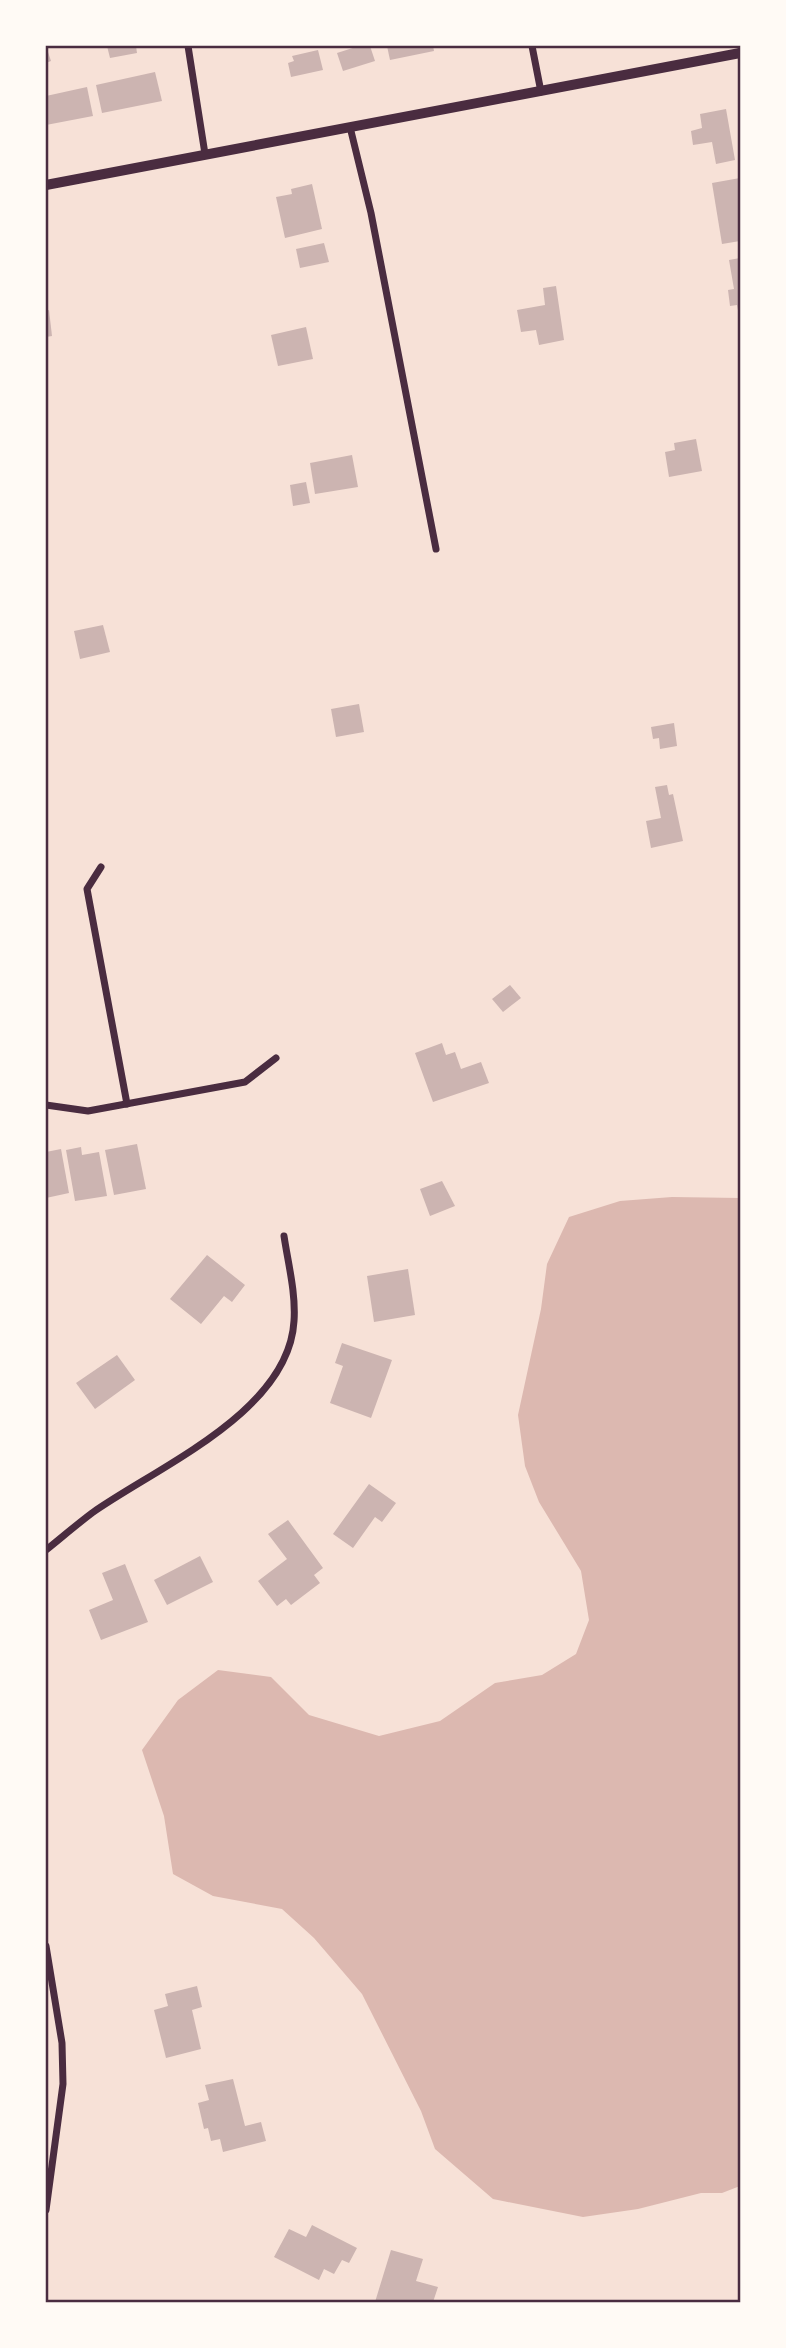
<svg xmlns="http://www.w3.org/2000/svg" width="786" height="2348" font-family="Montserrat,sans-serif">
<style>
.water{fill:#dcb8b0}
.building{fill:#ccb4b1}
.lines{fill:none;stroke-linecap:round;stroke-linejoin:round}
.minor{stroke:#4a2c40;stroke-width:7}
.tertiary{stroke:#4a2c40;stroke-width:10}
.neatline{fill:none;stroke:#4a2c40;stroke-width:2.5}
</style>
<rect width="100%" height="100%" fill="#f7e1d7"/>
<polygon class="water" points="672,1197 740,1198 740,2186 722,2193 701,2193 638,2209 583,2217 493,2199 435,2149 421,2111 362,1994 314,1938 282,1909 213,1896 173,1874 164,1816 142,1750 178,1700 218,1670 271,1677 309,1715 379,1736 440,1721 495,1683 542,1675 576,1654 589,1620 581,1571 539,1502 525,1466 518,1415 541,1309 547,1264 569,1217 620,1201"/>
<g class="building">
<polygon points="46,46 51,61 46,63"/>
<polygon points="107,46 136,46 137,53 110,58"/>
<polygon points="359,46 370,46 375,61 343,71 337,53"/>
<polygon points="387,46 433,46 434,51 390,60"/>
<polygon points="318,50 323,70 291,77 288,63 294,61 292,56"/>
<polygon points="155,72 162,101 102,113 96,85"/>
<polygon points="87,87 93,116 46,125 46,96"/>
<polygon points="726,109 735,160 716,164 712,142 693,145 691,131 702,128 700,114"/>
<polygon points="740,178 740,241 722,244 712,183"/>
<polygon points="312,184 322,229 285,238 276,197 292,194 291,189"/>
<polygon points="324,243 329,262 300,268 296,249"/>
<polygon points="740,258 740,315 739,316 737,305 730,306 728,290 734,289 729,260"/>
<polygon points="556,286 564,340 539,345 536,330 521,332 517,310 545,305 543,288"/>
<polygon points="49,310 52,336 46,337 46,311"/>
<polygon points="306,327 313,359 278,366 271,335"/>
<polygon points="696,439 702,471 669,477 665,452 675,450 674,443"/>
<polygon points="352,455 358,487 315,494 310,463"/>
<polygon points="306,482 310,503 293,506 290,485"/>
<polygon points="103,625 110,652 80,659 74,631"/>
<polygon points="359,704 364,732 336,737 331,709"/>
<polygon points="674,723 677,746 660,749 659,738 653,739 651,727"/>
<polygon points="667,785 669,795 673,794 683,841 651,848 646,821 661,818 655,787"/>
<polygon points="510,985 521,998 503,1012 492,999"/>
<polygon points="442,1043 446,1055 455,1052 461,1069 481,1062 489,1083 433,1102 415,1053"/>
<polygon points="137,1144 146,1189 114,1195 105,1150"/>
<polygon points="81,1147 82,1155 99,1152 107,1196 75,1201 66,1150"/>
<polygon points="61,1149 69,1193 46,1198 46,1152"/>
<polygon points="442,1181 455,1206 430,1216 420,1189"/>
<polygon points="207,1255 245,1285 232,1302 224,1296 201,1324 170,1299"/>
<polygon points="408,1269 415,1315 374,1322 367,1276"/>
<polygon points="342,1343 392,1360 371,1418 330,1403 343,1366 335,1363"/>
<polygon points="117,1355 135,1380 95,1409 76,1383"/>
<polygon points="369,1484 396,1503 382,1522 375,1517 353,1548 333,1534"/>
<polygon points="288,1520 323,1568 314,1575 320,1583 291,1605 286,1599 277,1606 258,1581 287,1559 268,1534"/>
<polygon points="200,1556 213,1582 167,1605 154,1580"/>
<polygon points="125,1564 148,1622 101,1640 89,1610 113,1600 102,1573"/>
<polygon points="197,1986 202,2007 192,2010 201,2049 166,2058 154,2010 168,2006 165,1994"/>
<polygon points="233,2079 245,2126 261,2122 266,2141 223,2152 220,2139 211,2141 208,2128 204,2129 198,2103 209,2100 205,2085"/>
<polygon points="312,2225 357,2248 349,2263 342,2260 334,2274 324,2269 319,2280 274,2257 289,2229 306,2237"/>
<polygon points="391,2250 423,2259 416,2281 438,2287 433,2302 375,2302"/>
</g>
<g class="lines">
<g class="minor">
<polyline points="188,46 205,154"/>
<polyline points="532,46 541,92"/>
<polyline points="350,127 371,213 436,549"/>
<polyline points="101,867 87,889 127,1104"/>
<polyline points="46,1105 88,1111 245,1082 276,1058"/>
<path d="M46,1550C61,1538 76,1525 92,1513C157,1467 289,1412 294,1321C296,1293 288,1263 284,1236"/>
<polyline points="46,1946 62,2043 63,2084 46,2210"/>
</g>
<polyline class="tertiary" points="46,185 740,53"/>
</g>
<rect width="786" height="2348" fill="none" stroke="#fffaf5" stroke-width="94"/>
<rect x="47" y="47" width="692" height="2254" class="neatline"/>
</svg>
